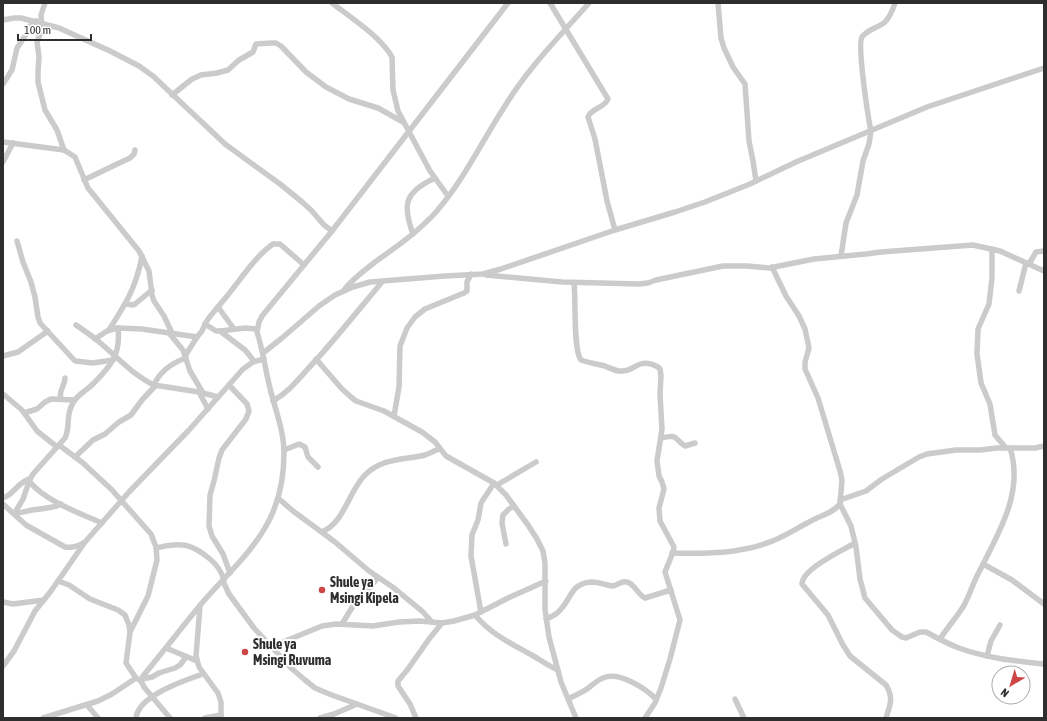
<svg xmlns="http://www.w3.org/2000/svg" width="1047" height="721" font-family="'Asap Condensed',sans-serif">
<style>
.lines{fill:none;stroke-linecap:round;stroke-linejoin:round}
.street{stroke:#cbcbcb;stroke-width:5.5}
.poi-dot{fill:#cf4647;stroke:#fff;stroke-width:1.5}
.labels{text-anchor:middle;stroke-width:4;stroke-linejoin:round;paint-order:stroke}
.poi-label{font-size:14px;font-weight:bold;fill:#2e2e2e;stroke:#fff;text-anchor:start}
</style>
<rect width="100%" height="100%" fill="#fff"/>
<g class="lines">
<g class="street">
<polyline points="45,3 41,15 42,30 37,42 39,57 38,71 38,82 45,110 57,130 64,150"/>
<path d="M332,3C350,17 381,37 392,57L393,90L398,111L430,171L448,196"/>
<path d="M550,3L608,99C605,108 591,108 588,117L595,139L607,201L615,230"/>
<polyline points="718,3 721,38 724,48 733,67 745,84 749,141 753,161 756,181"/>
<polyline points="3,20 14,18 21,18 59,28 110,51 139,66 153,76 225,144 280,184 301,201 311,210 324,225 332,231"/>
<polyline points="3,84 12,70 17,48 27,33 30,26 36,21"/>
<polyline points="172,95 192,79 201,75 217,73 228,70 239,60 253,52 256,44 271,43 276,43 281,46 306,72 326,87 349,99 378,108 403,122"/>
<polyline points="3,142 64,150 75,157 88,188 139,251 149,271 152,295 154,301 164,316 172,333"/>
<polyline points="3,162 13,143"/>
<polyline points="84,180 115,165 130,158 134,154 135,150"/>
<path d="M413,234C402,204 405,192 435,178"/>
<polyline points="17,241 23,262 31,282 35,297 38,317 40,323 75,361 93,363 113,360"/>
<polyline points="992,249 992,278 989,304 978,329 977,354 981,383 990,404 995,435 1006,448"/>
<path d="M841,256L846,223L857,195L863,161L869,144L871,131C868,117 857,45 862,37C868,29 878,28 885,22C890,17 893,9 895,3"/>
<polyline points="1029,264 1036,252 1044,251"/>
<path d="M772,267L786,296L799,316L805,329L809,348L805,362V369L818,398L840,471L842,480L840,504L851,526L856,547L860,579L865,598L892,630L902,637L906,638L920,632H926C937,638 948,644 959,648C986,658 1016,661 1044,664"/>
<polyline points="486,275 562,282 639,284 648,283 656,280 723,266 747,266 769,268 814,259 866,254 881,252 973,245 1000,251 1044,271"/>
<path d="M574,283C576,299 573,350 581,360C589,363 597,364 605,366C610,368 615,371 620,371C635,373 637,356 658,367L660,369L661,376L660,394L662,429L657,461L659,476L662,482L664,489L659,508L660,521L674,547L673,552L665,572L680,620L670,659L661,688L655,703L645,718"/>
<path d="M344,290C352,279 364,271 375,262C396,247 418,232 436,212C464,180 482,141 505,106C528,68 560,36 589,3"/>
<polyline points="1019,291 1026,263"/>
<polyline points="126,304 133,305 135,304 152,290"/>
<polyline points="218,307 234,329"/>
<path d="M205,324C209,316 216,310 222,302C237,285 255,256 273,244H280L304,265"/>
<path d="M76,325C83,330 91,335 98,341C116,356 133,375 154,385L199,392L218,397"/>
<path d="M109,330C126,303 136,288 142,256"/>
<polyline points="220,331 245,350 254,361"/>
<polyline points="169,333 183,350 190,371 203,393"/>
<polyline points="95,339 107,331 117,328 142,329 197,337 202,331 205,324 216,331 220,331 245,328 257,329"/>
<polyline points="263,353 282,338 319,306 335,295 353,287 370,282 445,276 483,274 501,269 615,230 675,212 705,202 750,184 796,162 927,107 1044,68"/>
<polyline points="3,356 18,352 48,331"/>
<polyline points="185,356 197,337"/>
<polyline points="316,359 342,389 351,397 356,401 384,411 422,432 435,442 446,456 494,483 506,495 528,525 537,539 543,551 545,563 545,609 549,637 561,682 576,718"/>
<path d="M154,385C160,371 172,363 186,358"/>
<polyline points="229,385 247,404 249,411 246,419 222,450 219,458 214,481 210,495 209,526 212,536 223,554 230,573"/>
<polyline points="199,392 208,409"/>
<polyline points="3,394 22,410 37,431 57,447"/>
<path d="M61,399C58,391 65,386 65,378"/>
<path d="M273,401C292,390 303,373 318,358C340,333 361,307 382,282"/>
<polyline points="24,413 37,409 45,402 51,399 74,400"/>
<polyline points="394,416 399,387 400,346 407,328 415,317 425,309 464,293 467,291 467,282 471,274"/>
<path d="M661,438C679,434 673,438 685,446L695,443"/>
<polyline points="59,445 83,463 112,490 151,534 156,547 157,560 148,596 130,632"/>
<polyline points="284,450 299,444 305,447 308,457 318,467"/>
<polyline points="75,457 93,440 105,434 119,422 131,415 142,400 156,385"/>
<path d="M29,481C45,501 79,513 102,523"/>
<polyline points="497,485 536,462"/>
<path d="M3,498C14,495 17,482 30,479"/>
<polyline points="278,498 293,511 335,542 369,571 394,588 422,611 432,622"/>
<polyline points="840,500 866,491 882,479 919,457 927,454 956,450 980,450 997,448 1035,448 1044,446"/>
<path d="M3,504L26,525L65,547C72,548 77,547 83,543"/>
<path d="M15,513C22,513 26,511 32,510C42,508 52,509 61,504"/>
<path d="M14,514L23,499L30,479L33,474L65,438C71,425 65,416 73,403C78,394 86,391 93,384C111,366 121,354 118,328"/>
<path d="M322,532C346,521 348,491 366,474C383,458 404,460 425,455C430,453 434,451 439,449"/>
<path d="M855,543C843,550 802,569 802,584L828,615L843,645L850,656L886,685C894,698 890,705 886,718"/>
<polyline points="506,544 502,523 503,515 509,509 514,506"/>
<path d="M156,548C180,542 191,543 210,559C217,565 221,570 224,580"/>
<path d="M672,553C700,554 738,553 764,544C781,539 795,529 811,521C821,515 832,514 840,504"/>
<polyline points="983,564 1012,580 1044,604"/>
<polyline points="58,581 69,585 90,599 118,610 125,615 129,625 130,632 126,663 136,678 141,681"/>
<polyline points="223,581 229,594 254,628 291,668 305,680 315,688 329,694 396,718"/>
<polyline points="3,602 13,604 44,600"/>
<polyline points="200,606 196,656 199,667 218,693 221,702 221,718"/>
<polyline points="481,612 471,556 472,535 478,520 481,503 494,483"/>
<path d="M475,615C490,633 508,642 528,653C538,658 546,665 558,670"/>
<path d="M546,619C551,617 558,614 561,609C572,597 571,584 591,582C599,582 605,585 612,586C618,586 621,580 627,582C635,584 637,594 645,598L671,590"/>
<polyline points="342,624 353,606 372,585 378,577"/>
<path d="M940,639C947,628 956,618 963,607C969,597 972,586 977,576C996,537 1025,494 1010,448"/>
<polyline points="271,647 322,626 336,624 373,626 399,622 420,621 442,623 454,621 475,615 508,598 546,581"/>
<polyline points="166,648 197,661"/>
<polyline points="987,656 991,641 1000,625"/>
<polyline points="3,666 14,651 35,611 51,591 85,542 129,492 189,430 243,369 253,362 264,359"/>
<polyline points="142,679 152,677 159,673 175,668 180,665 186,657"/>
<path d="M568,699C574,696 581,693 587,689C593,685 597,680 603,678C619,671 645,688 656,699"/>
<polyline points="735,699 744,718"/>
<polyline points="87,705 98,718"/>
<polyline points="43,718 98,701 112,694 136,678"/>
<path d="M136,718C138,696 185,680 203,674"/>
<path d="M170,718L144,687L141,681L143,676C163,652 182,627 202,603C246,553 284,526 284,453C284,431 275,409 270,388C265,369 263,350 257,332L259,322L262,316L332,231L508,3"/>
<polyline points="205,718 221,715"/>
<polyline points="320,718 334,714 357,704"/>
<polyline points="416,718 410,704 398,686 398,681 408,669 429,639 442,623"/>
</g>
</g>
<g class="poi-dot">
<circle cx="322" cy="590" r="4"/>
<circle cx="245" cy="652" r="4"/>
</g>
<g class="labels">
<g class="poi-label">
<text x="330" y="587">Shule ya<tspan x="330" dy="16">Msingi Kipela</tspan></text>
<text x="253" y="649">Shule ya<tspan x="253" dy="16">Msingi Ruvuma</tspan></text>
</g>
</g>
<rect width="1047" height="721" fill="none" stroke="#2e2e2e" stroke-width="8"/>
<g transform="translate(1011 685) rotate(218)"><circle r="19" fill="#ffffff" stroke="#ababab"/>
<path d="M0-3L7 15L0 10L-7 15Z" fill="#cf4647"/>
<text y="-6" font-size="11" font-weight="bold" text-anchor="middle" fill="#2e2e2e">N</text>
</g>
<path d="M18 34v6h73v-6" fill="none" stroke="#2e2e2e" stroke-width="2"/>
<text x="24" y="34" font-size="12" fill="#2e2e2e" stroke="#ffffff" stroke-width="3" paint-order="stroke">100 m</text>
</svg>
